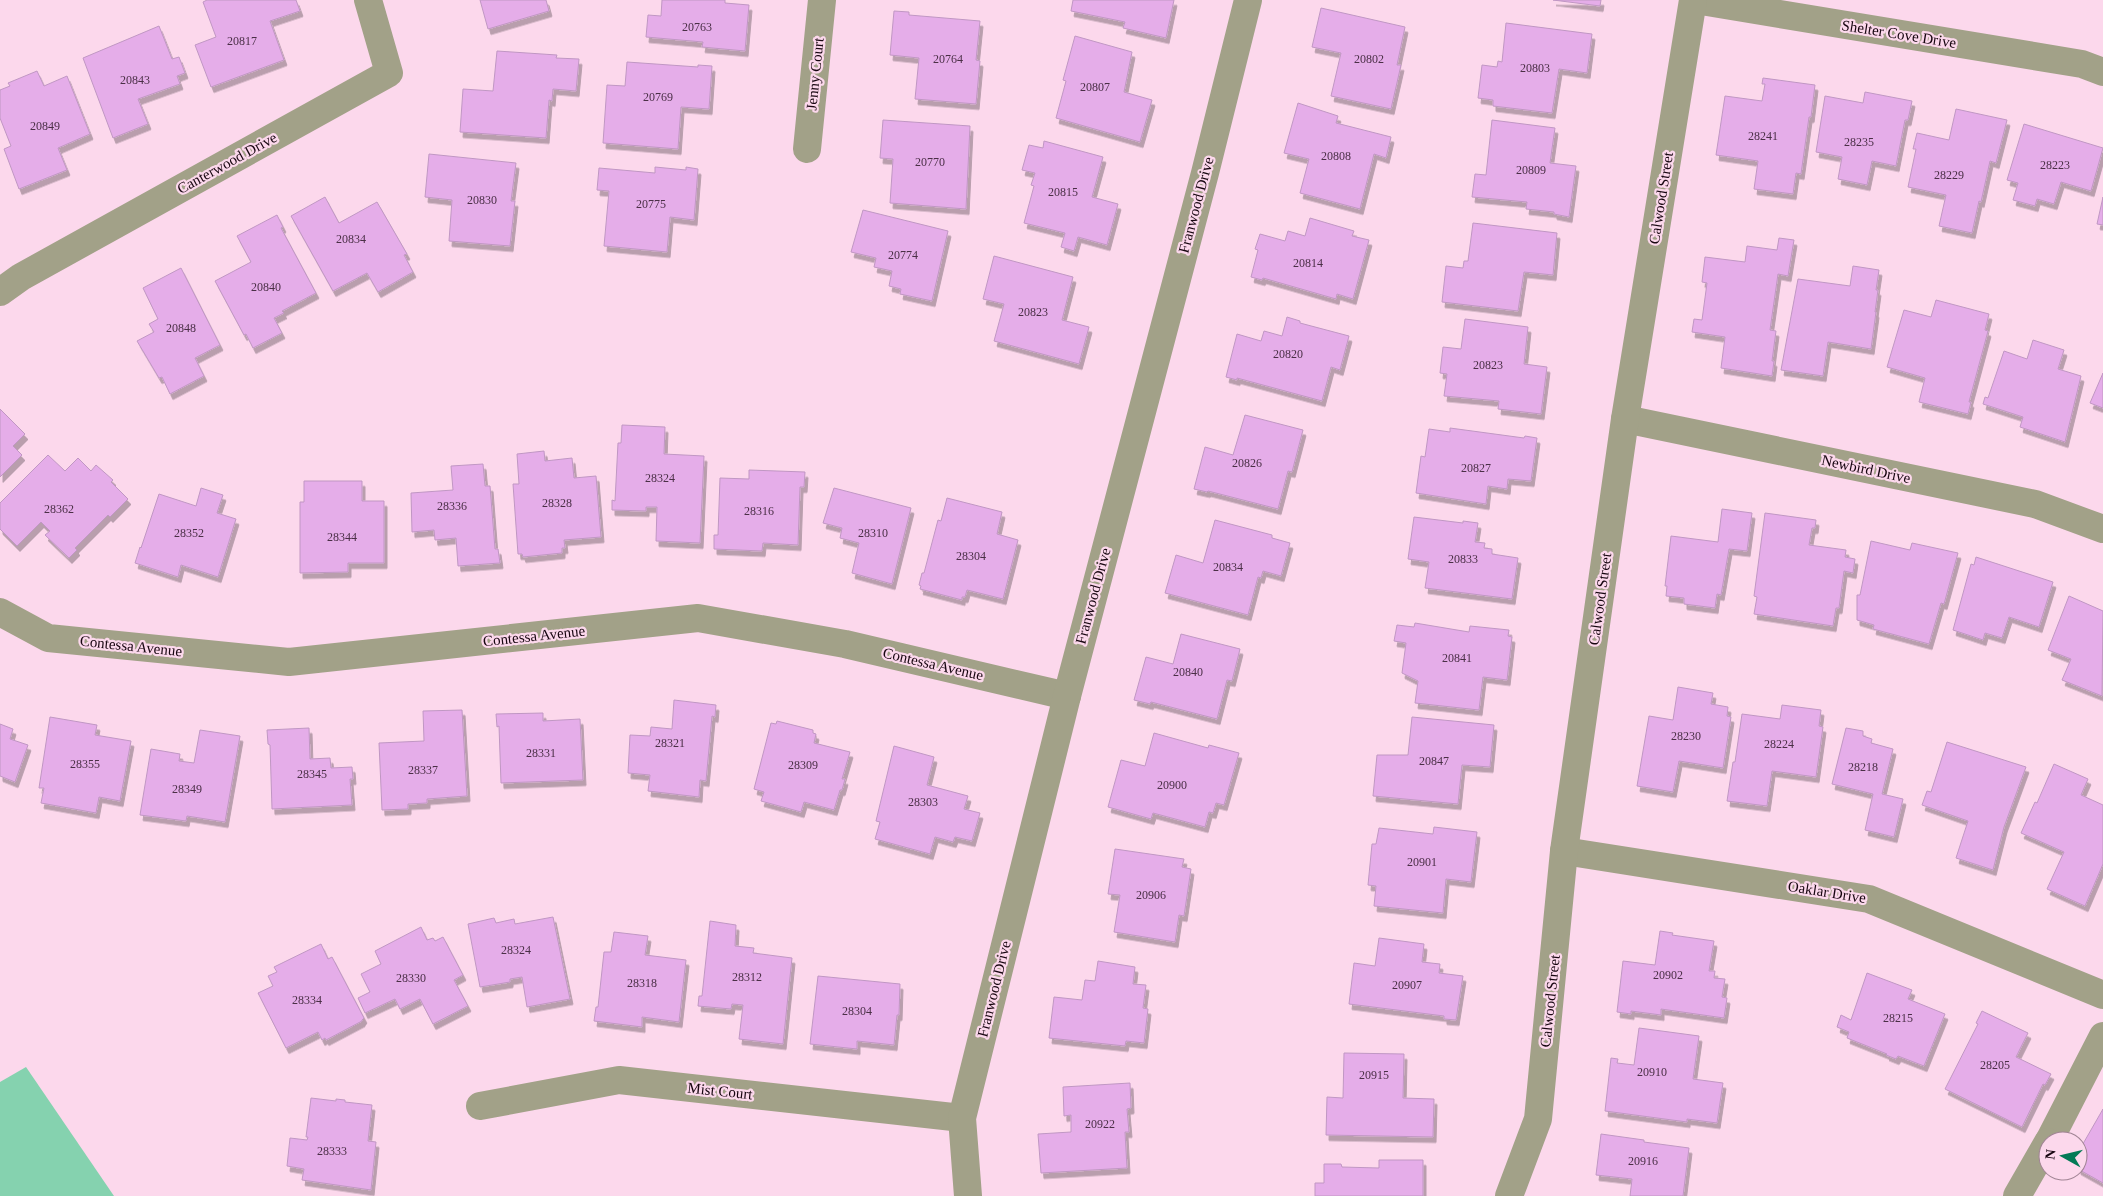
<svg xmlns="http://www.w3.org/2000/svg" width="2103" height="1196" font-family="'Times New Roman',serif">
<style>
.green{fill:#85d2af}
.building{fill:#e5ade9;stroke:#c097c3;filter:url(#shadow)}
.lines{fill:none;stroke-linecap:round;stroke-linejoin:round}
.minor{stroke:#a2a188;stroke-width:28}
.labels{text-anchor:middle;stroke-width:4.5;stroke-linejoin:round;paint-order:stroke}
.number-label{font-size:12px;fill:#4a2f46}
.street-label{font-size:15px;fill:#170510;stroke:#fcd8ec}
</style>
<defs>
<filter id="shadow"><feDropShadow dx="3" dy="5.5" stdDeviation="0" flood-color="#0004"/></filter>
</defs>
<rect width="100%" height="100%" fill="#fcd8ec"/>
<polygon class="green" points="26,1067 114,1196 0,1196 0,1082"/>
<g class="building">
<polygon points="207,0 296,0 300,11 270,21 284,60 211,87 195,45 216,37 203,2"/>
<polygon points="480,0 546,0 549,11 488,29"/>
<polygon points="662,0 725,0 725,3 749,5 745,51 702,47 703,42 646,37 648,15 661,16"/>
<polygon points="1073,0 1174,0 1166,38 1123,28 1125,22 1071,11"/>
<polygon points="1553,0 1601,0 1600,6"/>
<polygon points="1321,8 1405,27 1397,65 1401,65 1391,109 1331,96 1341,53 1312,47"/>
<polygon points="894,11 909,12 909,15 980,21 976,60 980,61 976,104 915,99 919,58 890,55"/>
<polygon points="1506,23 1592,34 1587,73 1559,69 1552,113 1493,106 1493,100 1478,98 1482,65 1497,67 1498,61 1502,62"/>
<polygon points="159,26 172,59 179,57 185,73 177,76 180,84 138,99 148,124 113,138 83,58"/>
<polygon points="1075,36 1132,52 1124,92 1152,100 1140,142 1056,118 1066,81 1063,80"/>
<polygon points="497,51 557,55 556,58 579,59 576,91 553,89 552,101 549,100 546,138 460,132 463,89 493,91"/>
<polygon points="627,62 698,67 698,65 712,66 709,109 681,107 678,149 603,143 607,85 625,86"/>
<polygon points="37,71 44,86 67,76 90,134 58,148 67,170 19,189 4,149 11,146 0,118 0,90 10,86 8,83"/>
<polygon points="1763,78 1815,85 1811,117 1809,117 1801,174 1796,173 1793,194 1754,189 1758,161 1716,155 1725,96 1762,101 1765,84 1762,84"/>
<polygon points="1865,92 1912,101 1908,120 1905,120 1896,166 1872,161 1867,185 1838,179 1842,157 1816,152 1825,96 1863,103"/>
<polygon points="1298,103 1338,116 1336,123 1391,137 1386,158 1374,154 1360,209 1300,193 1309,159 1284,153"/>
<polygon points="1956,109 2007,120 1996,163 1990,161 1981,202 1979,201 1972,233 1939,226 1946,195 1908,187 1916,149 1913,149 1917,133 1949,140"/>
<polygon points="883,120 970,126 966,209 890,203 893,159 880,158"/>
<polygon points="1492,120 1555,128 1550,163 1576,166 1569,217 1554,214 1554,212 1526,209 1527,202 1472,197 1475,174 1486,175"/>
<polygon points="2024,124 2103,148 2091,191 2061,182 2054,204 2037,199 2035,206 2013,200 2018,183 2007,180"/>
<polygon points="1044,141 1103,157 1092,197 1118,204 1107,245 1078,237 1074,251 1061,247 1065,233 1024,223 1034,186 1031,185 1035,173 1022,170 1029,145 1043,148"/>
<polygon points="429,154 516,163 511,201 515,201 510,246 449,241 452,200 425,197"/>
<polygon points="655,167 686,170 686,167 698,169 694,220 670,217 667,252 604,246 609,191 597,190 599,168 655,173"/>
<polygon points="325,197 339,223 377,202 407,254 404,255 413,272 378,292 367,273 333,291 291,216"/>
<polygon points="2103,197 2103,225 2097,224"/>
<polygon points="863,210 948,231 932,301 900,294 901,289 889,286 892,271 874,267 876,258 851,252"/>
<polygon points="277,215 283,227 281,228 316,293 282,311 284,313 274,318 282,333 253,348 246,334 244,335 215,281 251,262 237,236"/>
<polygon points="1310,218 1354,231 1352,236 1369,240 1353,299 1337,294 1336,299 1263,278 1262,280 1251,277 1258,250 1255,249 1260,234 1285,241 1288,231 1305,236"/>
<polygon points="1473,223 1557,233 1553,275 1524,272 1518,311 1442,302 1446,266 1463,268 1464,261 1468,261"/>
<polygon points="1779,238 1794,240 1788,276 1778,274 1770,330 1776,331 1772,361 1774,361 1772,376 1721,368 1725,337 1692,332 1694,319 1702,320 1707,283 1702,282 1705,257 1745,262 1747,246 1777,250"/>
<polygon points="994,256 1073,277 1062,320 1089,327 1079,364 994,341 1004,304 983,299"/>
<polygon points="1853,266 1879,270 1876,290 1878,290 1875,312 1876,312 1871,349 1828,342 1823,376 1781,370 1798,279 1850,286"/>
<polygon points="181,268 220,345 195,358 204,376 170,394 162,377 159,378 137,341 154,332 149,324 158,319 143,288"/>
<polygon points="1936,300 1989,314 1985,330 1988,331 1969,402 1971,402 1968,414 1919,402 1925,378 1887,367 1904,310 1931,317"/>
<polygon points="1287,317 1300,321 1300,323 1349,336 1340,370 1331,367 1322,401 1237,378 1237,380 1226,377 1237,334 1261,341 1264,331 1282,336"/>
<polygon points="1465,319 1528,327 1524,364 1547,367 1541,414 1498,409 1499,401 1444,396 1447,374 1440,373 1443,347 1461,349"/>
<polygon points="2033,340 2064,350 2058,369 2081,376 2065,442 2020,427 2023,417 1983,404 1985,397 1988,398 2004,351 2027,359"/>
<polygon points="2103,373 2103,408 2090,403"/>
<polygon points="0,409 25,434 13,446 22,455 0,477"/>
<polygon points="1245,415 1303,430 1292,472 1288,471 1278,509 1208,491 1207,492 1194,489 1205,447 1233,455"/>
<polygon points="622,425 665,427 664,454 704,456 700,543 656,541 657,507 646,507 646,511 612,510 612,500 615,501 618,443 621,443"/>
<polygon points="1450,428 1524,438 1525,436 1537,438 1531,481 1508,479 1507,489 1488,486 1486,504 1416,493 1421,456 1425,457 1429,429 1450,432"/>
<polygon points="544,451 545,461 572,458 574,478 596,476 601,537 564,540 565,548 562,548 562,553 523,557 522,554 518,554 513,484 519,484 517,454"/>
<polygon points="48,455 65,471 78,458 91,471 96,465 113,480 111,482 128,499 110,517 108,515 75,548 77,550 69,558 45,535 50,531 41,522 17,546 0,529 0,503"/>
<polygon points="483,464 485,486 490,486 495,549 498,549 500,563 458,566 456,538 435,540 434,530 412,532 411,493 453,490 451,466"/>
<polygon points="749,470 805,472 804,487 800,487 798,545 763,543 762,551 714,549 714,535 718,535 720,478 749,479"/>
<polygon points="304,481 362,481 362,501 384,501 384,563 348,563 348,572 300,573 300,502 304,502"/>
<polygon points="201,488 223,495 217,513 236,519 218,577 181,565 178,577 135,563 140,547 141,548 159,494 196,506"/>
<polygon points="834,488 911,508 892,584 852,573 859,543 840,538 842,528 823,523"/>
<polygon points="947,498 1002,512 997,534 1018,540 1003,599 967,590 965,597 962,597 962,600 920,589 921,586 919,585 922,573 924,573 938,520 941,521"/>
<polygon points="1722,509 1752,513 1747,551 1729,549 1721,595 1717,594 1715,608 1684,604 1684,598 1666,596 1667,586 1665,586 1671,536 1718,542"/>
<polygon points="1765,513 1816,520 1815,528 1812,528 1809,545 1846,550 1845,557 1855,559 1853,573 1844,571 1839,608 1836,608 1833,626 1754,614 1757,597 1754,596"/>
<polygon points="1414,517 1463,523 1463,521 1478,523 1475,542 1485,543 1484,548 1492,549 1492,554 1518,558 1512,599 1425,588 1429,562 1408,559"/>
<polygon points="1215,520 1272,535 1272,538 1290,543 1281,576 1263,571 1261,578 1258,577 1248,615 1165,593 1176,555 1203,563"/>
<polygon points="1871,541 1910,550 1912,543 1958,553 1944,604 1941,603 1929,644 1873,629 1874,625 1857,620 1857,595 1860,595"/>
<polygon points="1976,557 2053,582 2039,627 2009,617 2002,638 1985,633 1983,640 1953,630 1971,564 1974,565"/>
<polygon points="2069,596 2103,611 2102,696 2062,680 2071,659 2048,650"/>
<polygon points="1415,623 1469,632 1470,626 1509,630 1508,636 1512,637 1507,680 1483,677 1479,710 1415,703 1418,681 1402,673 1406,643 1394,641 1397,625 1414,627"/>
<polygon points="1181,634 1240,649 1232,681 1227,680 1217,719 1151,702 1150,704 1134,700 1146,657 1173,664"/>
<polygon points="1678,687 1713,693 1711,704 1728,707 1727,716 1731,717 1723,768 1679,761 1673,792 1637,786 1649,716 1673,720"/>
<polygon points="674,700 716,705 715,717 712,716 706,781 700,780 699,797 648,791 650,775 628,773 630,735 650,736 651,727 672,729"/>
<polygon points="1782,705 1821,710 1819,726 1823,727 1816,777 1772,771 1767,806 1727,801 1733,762 1735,762 1742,714 1780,719"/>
<polygon points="462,710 467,796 427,799 427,803 408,804 408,809 382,810 379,743 424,741 423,711"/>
<polygon points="543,713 543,721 580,719 583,780 501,783 499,726 497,727 496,714"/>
<polygon points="50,717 97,725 95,735 131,741 120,801 99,797 96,813 41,803 44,788 39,788"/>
<polygon points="1412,717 1494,725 1490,767 1462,765 1458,804 1373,796 1377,755 1408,755"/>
<polygon points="777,721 813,730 813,733 816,734 814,743 850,752 842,779 845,779 842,790 840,790 834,810 804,802 801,812 761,801 764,792 754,789 771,723 776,724"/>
<polygon points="0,724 13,729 10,739 28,745 15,782 0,776"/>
<polygon points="309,728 310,759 330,758 331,768 352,767 353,779 350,779 352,805 272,809 270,745 268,744 267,730"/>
<polygon points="1846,728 1863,731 1863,736 1872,739 1871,743 1893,749 1882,794 1903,799 1894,837 1865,830 1873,794 1832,784"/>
<polygon points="200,730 240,736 225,822 187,816 186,821 140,815 151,749 180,754 179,761 194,763"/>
<polygon points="1154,733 1208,748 1209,745 1239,753 1224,805 1216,803 1213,813 1209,812 1205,827 1153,813 1151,819 1108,807 1121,760 1145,766"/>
<polygon points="1947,742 2026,767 2004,827 1993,870 1956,858 1968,821 1922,805 1927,791 1931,792"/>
<polygon points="894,746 934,757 927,785 968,796 964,809 980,813 972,841 955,837 953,842 935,837 930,854 875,839 880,822 876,821"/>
<polygon points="2054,764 2088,779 2081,795 2103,805 2103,864 2085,906 2047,889 2064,852 2021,833 2035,802 2037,803"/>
<polygon points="1434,827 1477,832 1471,882 1446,879 1443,913 1374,906 1376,886 1368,885 1372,844 1376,844 1379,828 1433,834"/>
<polygon points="1115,849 1184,859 1182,867 1191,869 1184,916 1179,915 1175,942 1114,932 1120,895 1108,894"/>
<polygon points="553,917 570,999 527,1007 522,977 510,979 510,982 480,987 468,924 494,918 496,923 514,919 515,924"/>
<polygon points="710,921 736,925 735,946 754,948 753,953 792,958 783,1044 739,1039 743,1005 732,1004 731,1009 698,1006 699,996 702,996"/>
<polygon points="421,927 427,940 433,938 435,941 443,937 463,975 454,980 468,1006 433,1024 420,999 400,1009 395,999 365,1013 358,998 370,992 361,974 381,964 375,951"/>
<polygon points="1660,931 1673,933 1672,935 1714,941 1709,971 1715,971 1714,978 1725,979 1722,997 1727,998 1724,1018 1661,1009 1661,1015 1631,1011 1631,1014 1617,1012 1623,961 1655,965"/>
<polygon points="614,932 648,936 645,955 686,960 679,1022 642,1017 642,1027 594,1021 596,1007 598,1007 604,952 611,952"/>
<polygon points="1379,938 1424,944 1422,962 1440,964 1439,973 1463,976 1456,1020 1444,1019 1444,1016 1349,1004 1354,963 1375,966"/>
<polygon points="321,944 328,959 332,957 364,1018 362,1020 362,1021 326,1040 325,1038 322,1040 318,1032 286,1048 258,993 273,986 268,976 277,972 274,967"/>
<polygon points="1098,961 1135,967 1133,984 1146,985 1143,1008 1148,1009 1144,1043 1126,1041 1125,1046 1049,1038 1054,997 1082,1000 1085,980 1095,981"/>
<polygon points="1867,973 1912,990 1908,999 1945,1014 1924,1066 1898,1056 1896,1059 1886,1055 1887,1054 1847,1038 1849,1032 1837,1027 1841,1015 1851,1020"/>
<polygon points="818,976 900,984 899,1015 897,1015 894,1045 857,1041 857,1049 810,1044"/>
<polygon points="1982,1011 2028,1033 2016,1057 2051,1074 2045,1085 2043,1084 2022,1127 1945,1089 1978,1024 1976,1023"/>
<polygon points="1639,1028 1699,1036 1693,1079 1723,1083 1717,1123 1687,1119 1687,1122 1605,1111 1611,1058 1618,1059 1617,1063 1634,1065"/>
<polygon points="1344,1053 1404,1054 1403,1098 1434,1099 1433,1137 1326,1135 1327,1097 1343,1098"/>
<polygon points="1130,1083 1131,1108 1127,1109 1129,1132 1125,1132 1127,1168 1041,1173 1038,1134 1071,1132 1071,1115 1064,1116 1063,1087"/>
<polygon points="311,1098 336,1101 336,1099 345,1100 345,1102 372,1105 368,1141 376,1142 371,1190 302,1180 304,1169 287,1166 290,1138 307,1140 308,1137 306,1137"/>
<polygon points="2103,1109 2103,1183 2078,1169 2078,1157 2082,1150 2080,1149"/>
<polygon points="1601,1134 1644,1140 1644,1142 1689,1148 1683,1196 1630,1196 1632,1179 1596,1175"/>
<polygon points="1379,1160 1423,1160 1423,1196 1315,1196 1315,1183 1324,1183 1324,1164 1341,1164 1342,1167 1379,1168"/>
</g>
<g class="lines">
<g class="minor">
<polyline points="1695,0 2082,64 2103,72"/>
<polyline points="807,149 822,0"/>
<polyline points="0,292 21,277 389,73 368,0"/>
<polyline points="1625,419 2035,504 2103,529"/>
<polyline points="0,612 48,638 289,662 698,618 845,644 1067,696"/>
<polyline points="1564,851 1869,899 2103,995"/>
<polyline points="480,1106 619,1080 962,1118"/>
<polyline points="2049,1141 2103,1036"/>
<polyline points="968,1196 962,1118 1067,696 1205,173 1248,0"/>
<polyline points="1509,1196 1538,1119 1564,851 1625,419 1693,0"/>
<polyline points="2017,1196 2048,1142"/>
</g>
</g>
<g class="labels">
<g class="number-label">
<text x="697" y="31">20763</text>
<text x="242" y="45">20817</text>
<text x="948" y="63">20764</text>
<text x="1369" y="63">20802</text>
<text x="1535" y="72">20803</text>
<text x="135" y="84">20843</text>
<text x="1095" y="91">20807</text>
<text x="658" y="101">20769</text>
<text x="45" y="130">20849</text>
<text x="1763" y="140">28241</text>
<text x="1859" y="146">28235</text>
<text x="1336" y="160">20808</text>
<text x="930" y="166">20770</text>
<text x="2055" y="169">28223</text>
<text x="1531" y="174">20809</text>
<text x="1949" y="179">28229</text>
<text x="1063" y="196">20815</text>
<text x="482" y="204">20830</text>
<text x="651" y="208">20775</text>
<text x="351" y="243">20834</text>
<text x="903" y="259">20774</text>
<text x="1308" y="267">20814</text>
<text x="266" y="291">20840</text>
<text x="1033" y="316">20823</text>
<text x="181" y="332">20848</text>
<text x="1288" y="358">20820</text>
<text x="1488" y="369">20823</text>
<text x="1247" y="467">20826</text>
<text x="1476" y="472">20827</text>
<text x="660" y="482">28324</text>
<text x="557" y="507">28328</text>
<text x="452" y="510">28336</text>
<text x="59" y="513">28362</text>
<text x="759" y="515">28316</text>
<text x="189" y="537">28352</text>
<text x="873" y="537">28310</text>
<text x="342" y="541">28344</text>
<text x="971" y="560">28304</text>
<text x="1463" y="563">20833</text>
<text x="1228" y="571">20834</text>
<text x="1457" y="662">20841</text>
<text x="1188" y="676">20840</text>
<text x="1686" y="740">28230</text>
<text x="670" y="747">28321</text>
<text x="1779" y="748">28224</text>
<text x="541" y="757">28331</text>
<text x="1434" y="765">20847</text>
<text x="85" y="768">28355</text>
<text x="803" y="769">28309</text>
<text x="1863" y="771">28218</text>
<text x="423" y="774">28337</text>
<text x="312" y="778">28345</text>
<text x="1172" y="789">20900</text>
<text x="187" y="793">28349</text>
<text x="923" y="806">28303</text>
<text x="1422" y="866">20901</text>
<text x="1151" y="899">20906</text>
<text x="516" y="954">28324</text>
<text x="1668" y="979">20902</text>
<text x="747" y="981">28312</text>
<text x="411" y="982">28330</text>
<text x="642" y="987">28318</text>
<text x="1407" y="989">20907</text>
<text x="307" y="1004">28334</text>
<text x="857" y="1015">28304</text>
<text x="1898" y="1022">28215</text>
<text x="1995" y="1069">28205</text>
<text x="1652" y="1076">20910</text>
<text x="1374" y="1079">20915</text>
<text x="1100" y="1128">20922</text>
<text x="332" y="1155">28333</text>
<text x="1643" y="1165">20916</text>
</g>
<g class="street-label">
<text transform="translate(1899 34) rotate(9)" y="5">Shelter Cove Drive</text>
<text transform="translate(815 74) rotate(-84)" y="5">Jenny Court</text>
<text transform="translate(227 163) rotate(-29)" y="5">Canterwood Drive</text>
<text transform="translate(1661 198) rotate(-81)" y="5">Calwood Street</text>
<text transform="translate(1196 205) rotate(-75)" y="5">Franwood Drive</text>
<text transform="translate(1866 469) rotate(12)" y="5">Newbird Drive</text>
<text transform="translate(1093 596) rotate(-75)" y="5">Franwood Drive</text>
<text transform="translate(1600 599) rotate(-82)" y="5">Calwood Street</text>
<text transform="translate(534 636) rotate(-6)" y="5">Contessa Avenue</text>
<text transform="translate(131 646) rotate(6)" y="5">Contessa Avenue</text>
<text transform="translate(933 664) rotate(13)" y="5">Contessa Avenue</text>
<text transform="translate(1827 892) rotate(9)" y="5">Oaklar Drive</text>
<text transform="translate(994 989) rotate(-76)" y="5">Franwood Drive</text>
<text transform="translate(1550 1001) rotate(-84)" y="5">Calwood Street</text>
<text transform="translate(720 1091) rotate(6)" y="5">Mist Court</text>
</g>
</g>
<g transform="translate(2063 1156) rotate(278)"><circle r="24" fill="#fcd8ec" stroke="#a08494"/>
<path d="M0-4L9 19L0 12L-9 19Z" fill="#037a56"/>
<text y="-8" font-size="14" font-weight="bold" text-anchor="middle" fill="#170510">N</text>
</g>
</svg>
